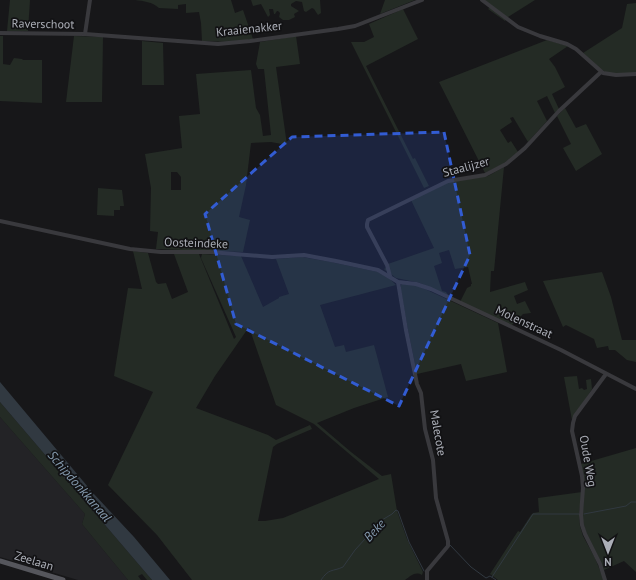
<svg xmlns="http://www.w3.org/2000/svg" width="636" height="580" font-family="'PT Sans',sans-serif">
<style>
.built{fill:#232326}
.green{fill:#242b25;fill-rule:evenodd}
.water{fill:#313941}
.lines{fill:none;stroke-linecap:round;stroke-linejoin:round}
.stream{stroke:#313941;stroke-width:1}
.minor{stroke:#39393d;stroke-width:4}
.major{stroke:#55565c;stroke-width:5}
.marked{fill:#325cd3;fill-opacity:0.2;stroke:#325cd3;stroke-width:3;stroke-dasharray:8 5;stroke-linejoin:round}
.labels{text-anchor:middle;stroke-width:3.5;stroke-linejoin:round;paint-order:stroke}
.street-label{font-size:12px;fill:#abaeb7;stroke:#121214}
.water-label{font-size:13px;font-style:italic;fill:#859baf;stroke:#121214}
</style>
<rect width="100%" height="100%" fill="#171719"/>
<polygon class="built" points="0,417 85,514 82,524 128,580 78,580 0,557"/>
<g class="green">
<polygon points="10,0 30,0 28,31 7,31"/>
<path d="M135,0H231L235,13L243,10L253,39L231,42L202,41L201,23L199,12L186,13V4L178,5V9L159,8C152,2 144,1 135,0Z"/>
<polygon points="251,0 320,0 321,13 318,15 314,9 312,8 306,12 304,11 302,2 296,1 291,4 291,6 299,11 294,14 295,17 289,20 283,20 279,17 280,13 278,11 277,11 275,14 274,14 273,9 269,9 270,15 268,17 261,4 253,6"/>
<polygon points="385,0 415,0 380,14"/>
<polygon points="484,0 535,0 508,17 505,21 488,9 491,6"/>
<path d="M636,3V73C605,75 605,75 583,53L622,28L627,4Z"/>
<polygon points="403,9 418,39 366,66 413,159 415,158 429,186 424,188 351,42 364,42 374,37 369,24"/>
<polygon points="0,36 3,36 3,64 10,65 14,58 22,59 23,60 42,60 42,103 0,101"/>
<polygon points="74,36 103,37 102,102 66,102"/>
<path d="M296,36L300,64L276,67L287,145L271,142L251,143L246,185L239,217L250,220L243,252L156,249L158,232L150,231L151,188L145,154L182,148L179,116L200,114L196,74L251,70L256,108L260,115L263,136L271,135L264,69H258L256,64L260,42ZM171,172H177L181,177V190H171Z"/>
<polygon points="547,40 568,46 549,59 555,67 565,87 552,94 559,109 555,113 547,96 537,101 547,121 528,142 513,117 510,118 512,122 500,130 508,143 511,141 518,152 503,164 485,173 439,82"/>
<polygon points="142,41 163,43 164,85 142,85"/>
<polygon points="565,108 576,128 586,124 602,154 576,171 563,148 571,144 557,116"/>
<polygon points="504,167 494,271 491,271 490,292 525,282 528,290 514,296 517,304 525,301 531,313 523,314 511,326 460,302 467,288 471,286 471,284 472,284 468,267 455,269 449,250 439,253 442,263 434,266 442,291 446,292 448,295 420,283 396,278 392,275 389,270 386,271 384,269 388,266 388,264 434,248 411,200 449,182 488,176"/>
<polygon points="98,188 122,190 124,206 120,206 120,210 114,210 114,216 97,215"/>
<path d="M133,251L148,253L156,282L158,284L166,283L172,299L188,292L174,254H199L234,339L236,337L201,258L202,254L241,256L263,307L279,298V297L289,294L276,259L302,257L331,262L378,272L390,279L396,285L320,305L335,347L344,345L346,352L374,345L388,397L354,408L317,423L351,452L382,476L391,474L397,511L407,539L423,572L422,575C415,571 411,576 405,580H192L157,535L108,485L153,392L114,376L128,288L142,289ZM249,327L276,405L314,424L379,479L283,518L265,521H258L273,447L277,444L312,429L310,425L276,440L268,435L196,408L215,376Z"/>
<polygon points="602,272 611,297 622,340 636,340 636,362 627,360 615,350 609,350 608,346 597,348 594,339 566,325 563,327 543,281"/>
<polygon points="402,284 415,285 425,289 498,323 507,372 466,381 461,364 417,374 408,330 401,291 401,285"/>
<polygon points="577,376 579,389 582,388 584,390 587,389 586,380 591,379 592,389 572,420 564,377"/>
<polygon points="0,402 152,580 147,580 142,574 138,576 141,580 128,580 82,524 85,514 0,417"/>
<polygon points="636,448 636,572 624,561 604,570 586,533 582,517 584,498 581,464"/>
<polygon points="582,492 579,513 580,526 583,536 595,558 604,580 498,580 490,574 518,531 520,532 531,515 533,513 539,512 538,498"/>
</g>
<polygon class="water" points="0,382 93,493 134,537 170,580 152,580 0,402"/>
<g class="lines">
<g class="stream">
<polyline points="584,514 626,506 631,502 636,502"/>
<polyline points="450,545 471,567 486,578 490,576 496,580"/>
<polyline points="492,577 533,514 579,514"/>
<path d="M321,580C329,568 332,572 343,567L355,550L375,528L377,523L392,514L396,510L398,511L409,542L424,571"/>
</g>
<g class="minor">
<polyline points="482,0 518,27 540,36 567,44 576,49 603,73 616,75 636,74"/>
<polyline points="0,33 85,34 218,44 250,41 338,29 355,26 422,0"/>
<polyline points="85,34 90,0"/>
<polyline points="0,221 130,249 161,252 210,252 272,257 304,255 336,261 378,270 398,282 416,284 431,289 561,350 636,389"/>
<polyline points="390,276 387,265 367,227 367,224 368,220 448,181 485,175 506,164 525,148 559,111 601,72"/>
<polyline points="398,282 406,330 417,384 421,393 425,429 433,460 436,498 448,541 448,546 427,571 427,580"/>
<polyline points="605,580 600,564 585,534 582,525 581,515 583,488 582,476 572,431 573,423 575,416 606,374"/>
</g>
<polyline class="major" points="0,561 63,580"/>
</g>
<path class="marked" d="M444,132L470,255L399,406L236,324L205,214L292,137Z"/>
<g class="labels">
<g class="street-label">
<text transform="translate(43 24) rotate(1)" y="4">Raverschoot</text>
<text transform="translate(249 29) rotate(-6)" y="4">Kraaienakker</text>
<text transform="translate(466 167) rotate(-15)" y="4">Staalijzer</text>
<text transform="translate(196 243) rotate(2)" y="4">Oosteindeke</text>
<text transform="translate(524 322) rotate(25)" y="4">Molenstraat</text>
<text transform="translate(438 433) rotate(80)" y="4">Malecote</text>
<text transform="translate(588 461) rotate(80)" y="4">Oude Weg</text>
<text transform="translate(34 561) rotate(17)" y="4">Zeelaan</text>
</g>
<g class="water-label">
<text transform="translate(80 486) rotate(49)" y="5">Schipdonkkanaal</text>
<text transform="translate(374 530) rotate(-47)" y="5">Beke</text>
</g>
</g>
<g transform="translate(608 552) rotate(180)" stroke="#121214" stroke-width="3" paint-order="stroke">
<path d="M0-3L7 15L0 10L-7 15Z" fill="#abaeb7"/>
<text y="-6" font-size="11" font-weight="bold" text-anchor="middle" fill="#abaeb7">N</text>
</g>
</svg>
